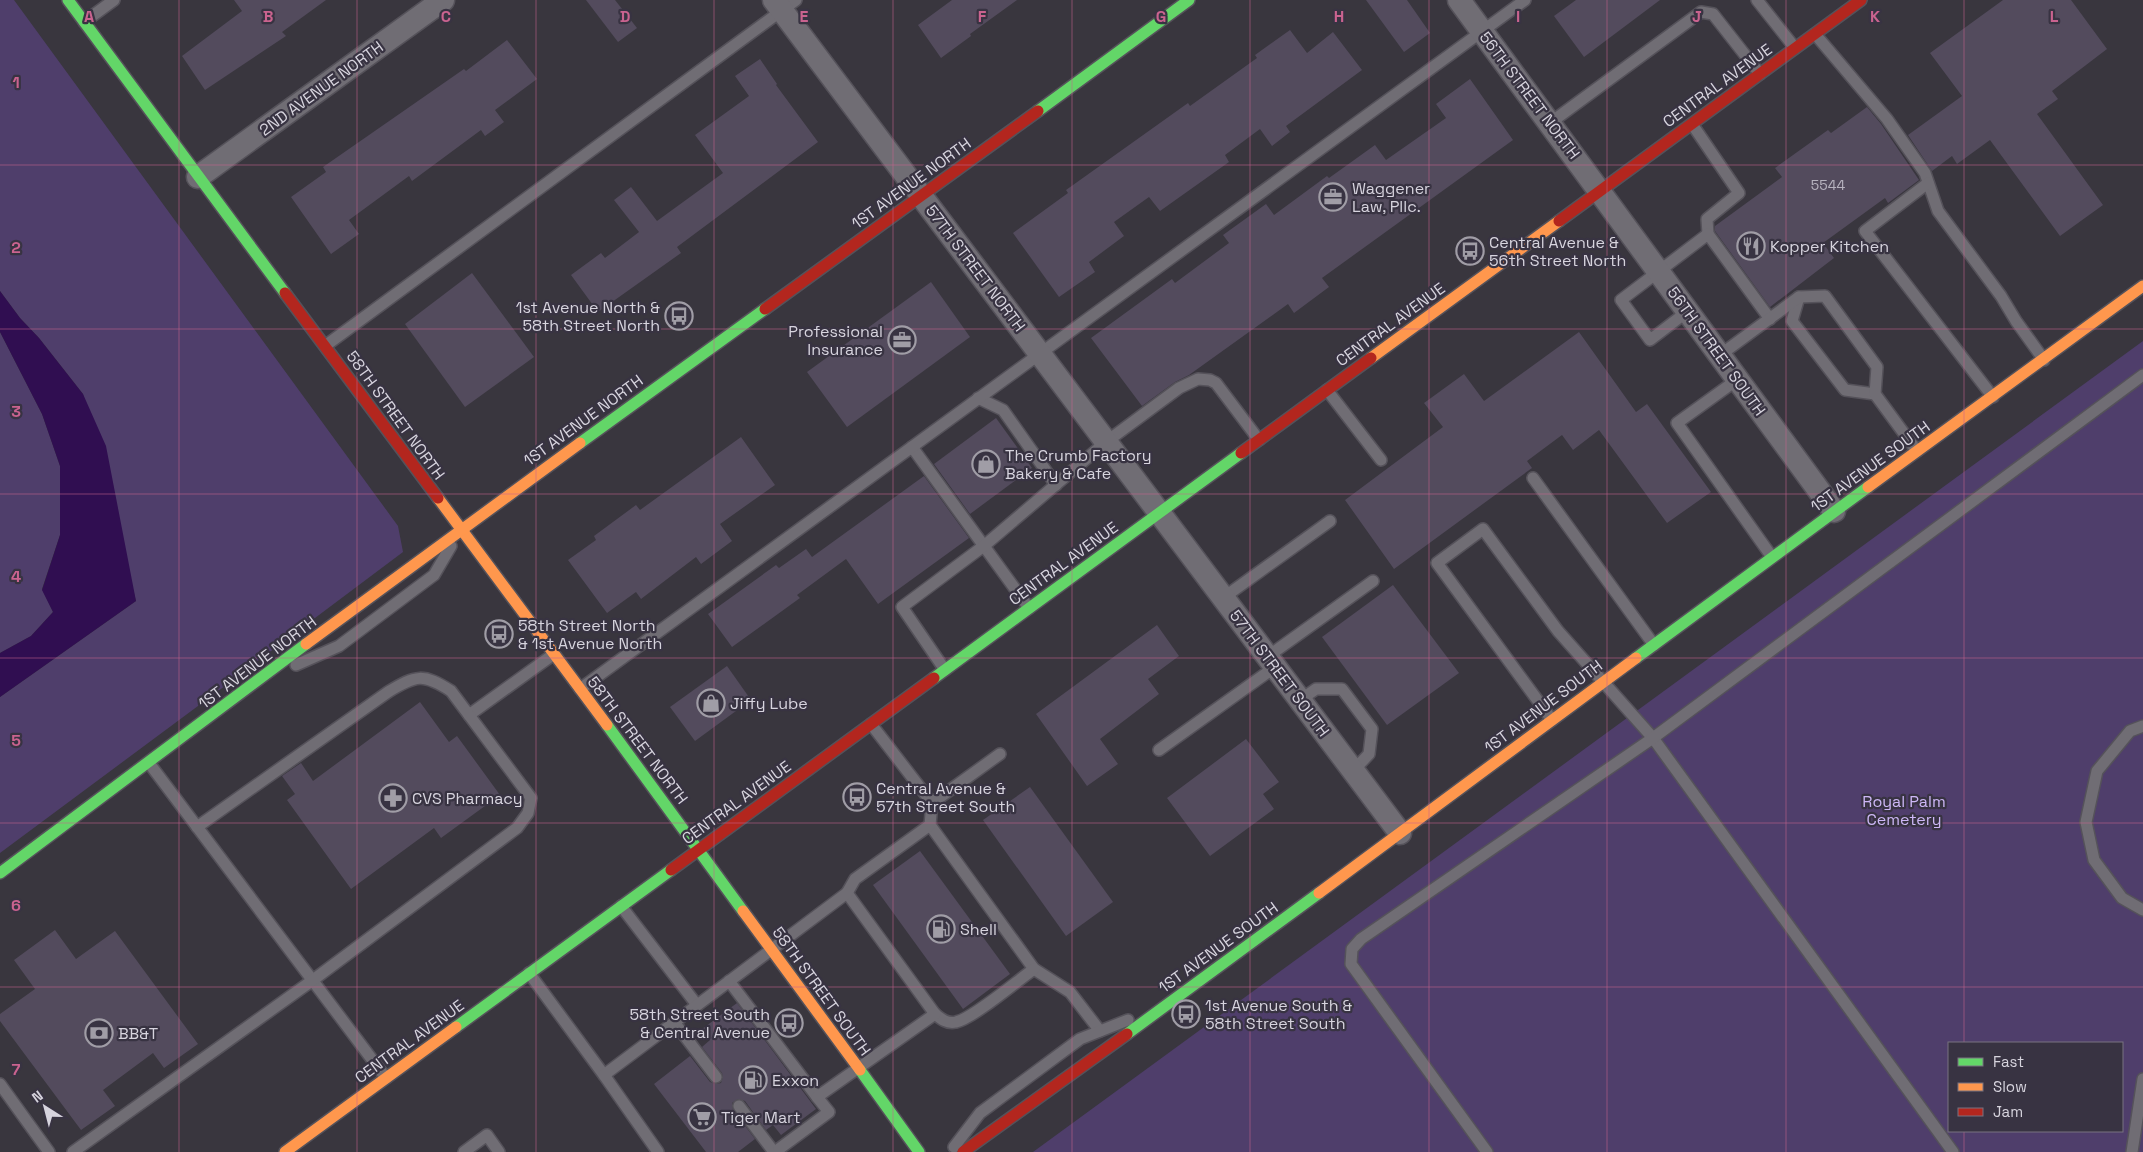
<svg xmlns="http://www.w3.org/2000/svg" width="2143" height="1152" font-family="'Space Grotesk',sans-serif">
<style>
.green{fill:#4f3e6b;fill-rule:evenodd}
.water{fill:#300e51}
.building{fill:#534b5d}
.lines{fill:none;stroke-linecap:round;stroke-linejoin:round}
.lane-casing{stroke:#55525a;stroke-width:14}
.street-casing{stroke:#55525a;stroke-width:25}
.fast-casing{stroke:#55525a;stroke-width:14}
.slow-casing{stroke:#55525a;stroke-width:14}
.jam-casing{stroke:#55525a;stroke-width:14}
.lane{stroke:#706d74;stroke-width:11}
.street{stroke:#706d74;stroke-width:22}
.fast{stroke:#63d668;stroke-width:11}
.slow{stroke:#ff974d;stroke-width:11}
.jam{stroke:#b3261e;stroke-width:11}
.grid{fill:none;stroke:#ca638f;stroke-width:1;stroke-opacity:0.55}
.labels{text-anchor:middle;stroke-width:4.5;stroke-linejoin:round;paint-order:stroke}
.number-label{font-size:14px;fill:#b6b2be}
.street-label{font-size:16px;fill:#d7d4de;stroke:#383342}
.poi-label{font-size:16px;fill:#d7d4de;stroke:#383342;text-anchor:start}
.park-label{font-size:16px;fill:#cdb7f6;stroke:#383342}
.grid-label{font-size:16px;text-anchor:middle;font-weight:bold;fill:#ca638f;stroke:#383342;stroke-width:4.5;stroke-linejoin:round;paint-order:stroke}
</style>
<rect width="100%" height="100%" fill="#39363e"/>
<g class="green">
<polygon points="0,0 14,0 398,526 403,552 243,672 232,677 233,680 0,853 0,697 136,601 83,394 39,338 20,318 0,291"/>
<polygon points="0,332 42,414 60,466 60,535 42,589 53,612 31,636 0,653"/>
<path d="M2143,341V1152H1033ZM1949,1043H2122V1131H1949Z"/>
</g>
<polygon class="water" points="0,291 20,318 39,338 83,394 106,446 136,601 0,697 0,653 31,636 53,612 42,590 60,535 60,466 42,414 0,332"/>
<g class="building">
<polygon points="234,0 326,0 282,32 286,36 205,90 182,56 242,11"/>
<polygon points="586,0 615,0 637,28 618,42"/>
<polygon points="952,0 1017,0 970,34 971,36 941,58 918,25"/>
<polygon points="1366,0 1407,0 1430,33 1404,52"/>
<polygon points="1576,0 1660,0 1584,57 1554,16"/>
<polygon points="2003,0 2071,0 2107,49 2052,91 2058,99 2037,114 2103,205 2060,236 1990,140 1957,164 1952,156 1932,171 1908,135 1962,96 1930,53"/>
<polygon points="1290,30 1307,53 1333,32 1362,70 1286,126 1290,132 1272,146 1260,129 1225,155 1229,162 1160,211 1149,197 1114,222 1124,236 1089,262 1095,272 1059,297 1013,233 1068,193 1066,190 1188,103 1190,106 1257,58 1255,55"/>
<polygon points="507,40 537,79 495,110 504,122 485,136 481,130 412,181 409,176 349,220 359,234 331,254 291,197 326,172 323,167 464,69 466,71"/>
<polygon points="760,59 777,84 776,85 818,142 677,247 681,253 598,312 571,275 601,253 605,258 639,232 614,200 631,187 657,221 723,173 695,135 749,96 735,76"/>
<polygon points="1470,79 1513,140 1322,278 1329,287 1294,313 1288,304 1189,375 1175,382 1142,406 1091,338 1172,279 1175,283 1229,243 1223,235 1266,204 1274,215 1327,176 1329,178 1375,145 1386,160 1446,118 1436,104"/>
<polygon points="1867,107 1881,124 1919,180 1888,203 1885,198 1823,243 1834,258 1770,307 1715,231 1715,226 1782,177 1775,168 1828,130 1831,133"/>
<polygon points="472,273 534,357 465,407 405,324"/>
<polygon points="931,282 970,337 847,427 807,372"/>
<polygon points="1579,332 1636,412 1647,404 1711,492 1667,523 1599,430 1573,450 1562,435 1527,461 1532,468 1394,569 1345,500 1443,427 1424,403 1464,374 1484,401"/>
<polygon points="996,418 1032,468 970,514 934,464"/>
<polygon points="741,437 775,485 720,524 732,541 701,564 696,557 641,599 636,592 607,613 568,560 596,540 594,536 636,505 640,510"/>
<polygon points="924,476 969,538 878,604 846,559 797,595 800,598 732,647 708,614 776,565 779,568 806,549 812,557"/>
<polygon points="1393,585 1459,673 1387,725 1322,637"/>
<polygon points="1157,625 1179,656 1148,679 1159,694 1100,739 1118,764 1087,786 1036,714"/>
<polygon points="727,666 751,700 695,741 670,707"/>
<polygon points="420,702 449,742 457,736 500,795 441,838 434,828 351,889 287,800 295,794 282,776 301,763 313,781"/>
<polygon points="1246,739 1279,782 1263,794 1274,809 1210,856 1167,798"/>
<polygon points="1030,787 1113,902 1066,936 983,820"/>
<polygon points="920,851 1010,974 963,1009 873,885"/>
<polygon points="55,930 76,959 115,931 198,1044 164,1068 153,1053 103,1090 115,1106 81,1130 0,1021 0,1014 35,989 14,960"/>
<polygon points="737,1003 816,1109 781,1135 773,1125 766,1130 745,1101 738,1099 732,1103 733,1110 755,1139 738,1152 706,1152 654,1084 690,1056 710,1082 716,1084 721,1083 723,1077 722,1073 702,1047 710,1040 702,1029"/>
</g>
<g class="lines">
<g class="lane-casing">
<g id="lane">
<polyline points="1757,0 1795,48"/>
<polyline points="84,22 114,0"/>
<polyline points="1815,34 1887,119 1925,173 1938,211 2001,296 2016,321 2044,360"/>
<polyline points="1550,123 1701,12 1713,14 1760,74"/>
<polyline points="1692,124 1739,193 1707,219 1708,234"/>
<polyline points="1928,183 1865,231 1993,397"/>
<polyline points="1799,297 1792,321 1845,390 1875,394"/>
<polyline points="1688,311 1650,340 1621,300 1708,234 1770,319"/>
<polyline points="325,346 796,0"/>
<polyline points="1720,355 1799,297 1825,296 1877,367 1875,394 1917,451"/>
<polyline points="1738,379 1677,423 1772,557"/>
<polyline points="1327,390 1381,460"/>
<polyline points="978,398 1003,410 1056,485"/>
<polyline points="912,447 1029,608"/>
<polyline points="1533,478 1654,645"/>
<polyline points="1223,598 1330,521"/>
<polyline points="1267,657 1373,581"/>
<polyline points="296,665 339,646 434,575 451,546"/>
<polyline points="945,670 902,607 985,545 1106,442 1179,388 1198,379 1210,380 1216,383 1259,440"/>
<polyline points="580,689 1525,0"/>
<polyline points="1300,700 1316,689 1342,689 1372,729 1369,754 1353,771"/>
<polyline points="469,715 554,654"/>
<polyline points="1552,720 1437,563 1483,529 1558,631 1653,738 1953,1152"/>
<polyline points="871,724 932,803 930,825 1034,969 1070,992 1100,1031"/>
<polyline points="2143,726 2130,731 2097,771 2086,822 2094,860 2122,898 2143,910"/>
<polyline points="1159,750 1275,667"/>
<polyline points="149,763 386,1078"/>
<polyline points="932,803 1000,754"/>
<polyline points="621,906 697,1005"/>
<polyline points="529,973 604,1075"/>
<polyline points="729,981 817,1097"/>
<path d="M935,1014C941,1019 947,1024 956,1022C972,1019 1017,981 1034,969"/>
<polyline points="674,1022 716,1077"/>
<polyline points="0,1084 49,1152"/>
<polyline points="739,1106 774,1152"/>
<polyline points="954,1147 980,1113 1080,1039 1128,1020"/>
<polyline points="779,1149 829,1112 817,1097 935,1014 847,893"/>
<path d="M73,1152L313,980L517,828L528,813L531,798L451,691C423,673 416,675 388,692L197,827"/>
<polyline points="464,1152 487,1135 499,1152"/>
<polyline points="658,1152 604,1075 847,893 855,879 930,825"/>
<polyline points="1487,1152 1351,964 1352,949 1361,939 1653,738 2143,375"/>
<polyline points="2132,1152 2143,1079"/>
</g>
</g>
<g class="street-casing">
<g id="street">
<polyline points="774,0 1400,833"/>
<polyline points="1459,0 1834,511"/>
<polyline points="198,177 443,0"/>
</g>
</g>
<g class="fast-casing">
<g id="fast">
<polyline points="68,0 285,293"/>
<polyline points="1038,111 1189,0"/>
<polyline points="580,443 765,309"/>
<polyline points="1636,658 1868,487"/>
<polyline points="934,678 1241,453"/>
<polyline points="607,725 743,911"/>
<polyline points="0,873 306,644"/>
<polyline points="456,1027 671,870"/>
<polyline points="1127,1034 1319,893"/>
<polyline points="860,1070 919,1152"/>
</g>
</g>
<g class="slow-casing">
<g id="slow">
<polyline points="1371,358 1559,221"/>
<polyline points="1868,487 2143,286"/>
<polyline points="438,498 607,725"/>
<polyline points="306,644 580,443"/>
<polyline points="1319,893 1636,658"/>
<polyline points="743,911 860,1070"/>
<polyline points="285,1152 456,1027"/>
</g>
</g>
<g class="jam-casing">
<g id="jam">
<polyline points="1559,221 1861,0"/>
<polyline points="285,293 438,498"/>
<polyline points="765,309 1038,111"/>
<polyline points="1241,453 1371,358"/>
<polyline points="671,870 934,678"/>
<polyline points="963,1152 1127,1034"/>
</g>
</g>
<use href="#lane" class="lane"/>
<use href="#street" class="street"/>
<use href="#fast" class="fast"/>
<use href="#slow" class="slow"/>
<use href="#jam" class="jam"/>
</g>
<path class="grid" d="M179,0V1152M357,0V1152M536,0V1152M714,0V1152M893,0V1152M1072,0V1152M1250,0V1152M1429,0V1152M1607,0V1152M1786,0V1152M1964,0V1043M0,165H2143M0,329H2143M0,494H2143M0,658H2143M0,823H2143M0,987H2143M1964,1131V1152"/>
<defs>
<g id="office-ring" transform="scale(1.4375)"><circle r="9.5" fill="#383342" stroke="#a09da6" stroke-width="1.5"/><path d="M-6-3h4V-5.5h4V-3h4V5H-6ZM-1-4.5V-3h2v-1.5ZM-6 0V1H6V0Z" fill="#a09da6"/></g>
<g id="restaurant-ring" transform="scale(1.4375)"><circle r="9.5" fill="#383342" stroke="#a09da6" stroke-width="1.5"/><path d="M-5-6h1v4h1v-4h1v4h1v-4h1v5L-1.5 .5V6h-2V.5L-5-1ZM5-6V6H3V1.5H1.5Q1.5-4 5-6Z" fill="#a09da6"/></g>
<g id="bus-ring" transform="scale(1.4375)"><circle r="9.5" fill="#383342" stroke="#a09da6" stroke-width="1.5"/><path d="M-5-6H5V4H4V6H2V4H-2V6H-4V4H-5ZM-3.5-4V0h7V-4ZM-3.5 1.2v1.5H-2V1.2ZM2 1.2v1.5H3.5V1.2Z" fill="#a09da6"/></g>
<g id="shop-ring" transform="scale(1.4375)"><circle r="9.5" fill="#383342" stroke="#a09da6" stroke-width="1.5"/><path d="M-5-2.5h2.3a2.7 3.5 0 0 1 5.4 0H5L5.5 6h-11ZM-1.5-2.5h3a1.5 2.3 0 0 0-3 0Z" fill="#a09da6"/></g>
<g id="pharmacy-ring" transform="scale(1.4375)"><circle r="9.5" fill="#383342" stroke="#a09da6" stroke-width="1.5"/><path d="M-2-6h4v4h4v4h-4v4h-4v-4h-4v-4h4Z" fill="#a09da6"/></g>
<g id="fuel-ring" transform="scale(1.4375)"><circle r="9.5" fill="#383342" stroke="#a09da6" stroke-width="1.5"/><path d="M-5.5-6h7V0h2V4h1.3V-2.5L3-4.5l.8-.8L6-3V5H2.5V1h-1V6h-7ZM-4.2-4.7v3.2H.2V-4.7Z" fill="#a09da6"/></g>
<g id="bank-ring" transform="scale(1.4375)"><circle r="9.5" fill="#383342" stroke="#a09da6" stroke-width="1.5"/><path d="M-6-4H6V4H-6ZM0-2.3a2.3 2.3 0 1 0 0 4.6a2.3 2.3 0 1 0 0-4.6Z" fill="#a09da6"/></g>
<g id="supermarket-ring" transform="scale(1.4375)"><circle r="9.5" fill="#383342" stroke="#a09da6" stroke-width="1.5"/><path d="M-6-5.5h2.5l.6 2H6L4.5 2H-2.5L-4.4-4H-6ZM-1.5 3.2a1.3 1.3 0 1 0 .1 0ZM3 3.2a1.3 1.3 0 1 0 .1 0Z" fill="#a09da6"/></g>
</defs>
<g fill-rule="evenodd">
<use href="#office-ring" x="1333" y="197"/>
<use href="#restaurant-ring" x="1751" y="246"/>
<use href="#bus-ring" x="1470" y="251"/>
<use href="#bus-ring" x="679" y="316"/>
<use href="#office-ring" x="902" y="340"/>
<use href="#shop-ring" x="986" y="464"/>
<use href="#bus-ring" x="499" y="634"/>
<use href="#shop-ring" x="711" y="703"/>
<use href="#bus-ring" x="857" y="797"/>
<use href="#pharmacy-ring" x="393" y="798"/>
<use href="#fuel-ring" x="941" y="929"/>
<use href="#bus-ring" x="1186" y="1014"/>
<use href="#bus-ring" x="789" y="1023"/>
<use href="#bank-ring" x="99" y="1033"/>
<use href="#fuel-ring" x="753" y="1080"/>
<use href="#supermarket-ring" x="702" y="1117"/>
</g>
<g class="labels">
<g class="number-label">
<text x="1828" y="190">5544</text>
</g>
<g class="street-label">
<text transform="translate(1717 85) rotate(-36)" y="6">CENTRAL AVENUE</text>
<text transform="translate(321 88) rotate(-36)" y="6">2ND AVENUE NORTH</text>
<text transform="translate(1530 95) rotate(53)" y="6">56TH STREET NORTH</text>
<text transform="translate(911 183) rotate(-36)" y="6">1ST AVENUE NORTH</text>
<text transform="translate(976 268) rotate(53)" y="6">57TH STREET NORTH</text>
<text transform="translate(1390 324) rotate(-36)" y="6">CENTRAL AVENUE</text>
<text transform="translate(1717 351) rotate(54)" y="6">56TH STREET SOUTH</text>
<text transform="translate(396 415) rotate(54)" y="6">58TH STREET NORTH</text>
<text transform="translate(583 420) rotate(-36)" y="6">1ST AVENUE NORTH</text>
<text transform="translate(1870 466) rotate(-36)" y="6">1ST AVENUE SOUTH</text>
<text transform="translate(1063 563) rotate(-36)" y="6">CENTRAL AVENUE</text>
<text transform="translate(257 662) rotate(-37)" y="6">1ST AVENUE NORTH</text>
<text transform="translate(1280 673) rotate(53)" y="6">57TH STREET SOUTH</text>
<text transform="translate(1543 706) rotate(-37)" y="6">1ST AVENUE SOUTH</text>
<text transform="translate(638 740) rotate(53)" y="6">58TH STREET NORTH</text>
<text transform="translate(736 802) rotate(-36)" y="6">CENTRAL AVENUE</text>
<text transform="translate(1218 947) rotate(-36)" y="6">1ST AVENUE SOUTH</text>
<text transform="translate(822 991) rotate(54)" y="6">58TH STREET SOUTH</text>
<text transform="translate(409 1041) rotate(-36)" y="6">CENTRAL AVENUE</text>
</g>
<g class="poi-label">
<text x="1352" y="194">Waggener<tspan x="1352" dy="18">Law, Pllc.</tspan></text>
<text x="1489" y="248">Central Avenue &amp;<tspan x="1489" dy="18">56th Street North</tspan></text>
<text x="1770" y="252">Kopper Kitchen</text>
<text x="660" y="313" text-anchor="end">1st Avenue North &amp;<tspan x="660" dy="18">58th Street North</tspan></text>
<text x="883" y="337" text-anchor="end">Professional<tspan x="883" dy="18">Insurance</tspan></text>
<text x="1005" y="461">The Crumb Factory<tspan x="1005" dy="18">Bakery &amp; Cafe</tspan></text>
<text x="518" y="631">58th Street North<tspan x="518" dy="18">&amp; 1st Avenue North</tspan></text>
<text x="730" y="709">Jiffy Lube</text>
<text x="876" y="794">Central Avenue &amp;<tspan x="876" dy="18">57th Street South</tspan></text>
<text x="412" y="804">CVS Pharmacy</text>
<text x="960" y="935">Shell</text>
<text x="1205" y="1011">1st Avenue South &amp;<tspan x="1205" dy="18">58th Street South</tspan></text>
<text x="770" y="1020" text-anchor="end">58th Street South<tspan x="770" dy="18">&amp; Central Avenue</tspan></text>
<text x="118" y="1039">BB&amp;T</text>
<text x="772" y="1086">Exxon</text>
<text x="721" y="1123">Tiger Mart</text>
</g>
<g class="park-label">
<text x="1904" y="807">Royal Palm<tspan x="1904" dy="18">Cemetery</tspan></text>
</g>
</g>
<g class="grid-label">
<text x="89" y="22">A</text>
<text x="268" y="22">B</text>
<text x="446" y="22">C</text>
<text x="625" y="22">D</text>
<text x="804" y="22">E</text>
<text x="982" y="22">F</text>
<text x="1161" y="22">G</text>
<text x="1339" y="22">H</text>
<text x="1518" y="22">I</text>
<text x="1697" y="22">J</text>
<text x="1875" y="22">K</text>
<text x="2054" y="22">L</text>
<text x="16" y="88">1</text>
<text x="16" y="253">2</text>
<text x="16" y="417">3</text>
<text x="16" y="582">4</text>
<text x="16" y="746">5</text>
<text x="16" y="911">6</text>
<text x="16" y="1075">7</text>
</g>
<rect x="1948" y="1042" width="175" height="90" fill="#383342" stroke="#787380"/>
<rect x="1958" y="1058" width="25" height="8" fill="#63d668" stroke="#787380"/>
<text x="1993" y="1067" font-size="15" fill="#d7d4de">Fast</text>
<rect x="1958" y="1083" width="25" height="8" fill="#ff974d" stroke="#787380"/>
<text x="1993" y="1092" font-size="15" fill="#d7d4de">Slow</text>
<rect x="1958" y="1108" width="25" height="8" fill="#b3261e" stroke="#787380"/>
<text x="1993" y="1117" font-size="15" fill="#d7d4de">Jam</text>
<g transform="translate(45 1107) rotate(324)" stroke="#383342" stroke-width="4" paint-order="stroke">
<path d="M0-4L9 19L0 12L-9 19Z" fill="#d7d4de"/>
<text y="-8" font-size="14" font-weight="bold" text-anchor="middle" fill="#d7d4de">N</text>
</g>
</svg>
